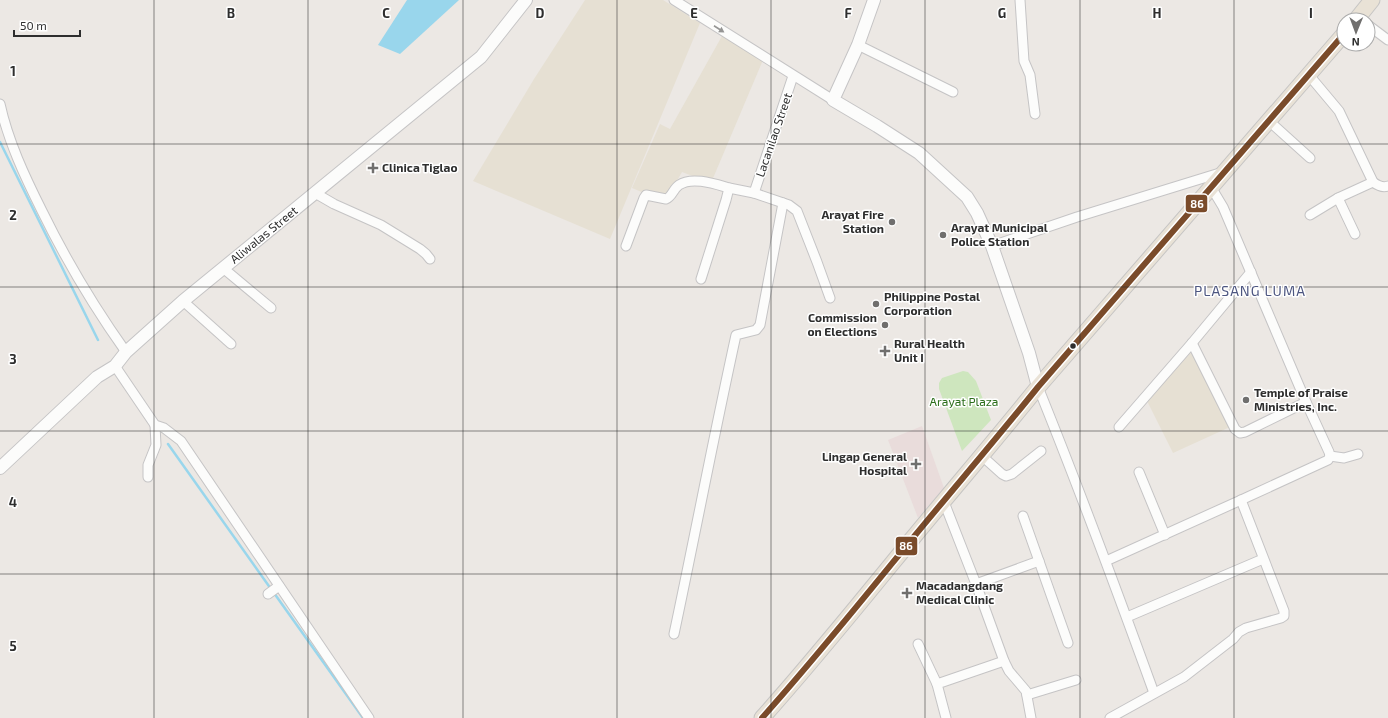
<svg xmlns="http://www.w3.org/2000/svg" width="1388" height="718" font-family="'Exo 2',sans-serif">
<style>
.education{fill:#e6e0d3}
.medical{fill:#e9dcdb}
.green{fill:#cee6be}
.water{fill:#99d6ec}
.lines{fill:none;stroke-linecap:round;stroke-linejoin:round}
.stream{stroke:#99d6ec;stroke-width:2.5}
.minor-casing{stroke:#c5c4c5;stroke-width:11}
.tertiary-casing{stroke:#c5c4c5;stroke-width:14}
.trunk-casing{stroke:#c6c5c4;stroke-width:17}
.minor{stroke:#fcfcfb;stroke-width:9}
.tertiary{stroke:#fcfcfb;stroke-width:12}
.trunk{stroke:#e9e2d6;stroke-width:15}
.bus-1-casing{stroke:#fff;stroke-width:9}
.bus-1{stroke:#7a4b2a;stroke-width:6}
.oneway{fill:#959594}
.grid{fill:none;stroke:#2e2e2e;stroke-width:1;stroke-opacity:0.55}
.poi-dot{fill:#706f6e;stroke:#fff;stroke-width:1.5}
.bus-dot{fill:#2e2e2e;stroke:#fff;stroke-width:1.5}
.labels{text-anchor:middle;stroke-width:3;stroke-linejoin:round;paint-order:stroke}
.street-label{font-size:12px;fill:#2e2e2e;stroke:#fff}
.poi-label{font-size:12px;font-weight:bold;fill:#2e2e2e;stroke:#fff;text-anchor:start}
.park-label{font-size:12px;fill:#2c6e1b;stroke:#fff}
.quarter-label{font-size:14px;letter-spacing:1px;fill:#4d5680;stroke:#fff}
.grid-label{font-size:13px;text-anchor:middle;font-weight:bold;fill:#2e2e2e;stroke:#fff;stroke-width:3;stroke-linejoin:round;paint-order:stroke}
.line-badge{stroke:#fff;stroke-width:1.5}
.badge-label{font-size:11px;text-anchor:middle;font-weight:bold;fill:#fff}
</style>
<rect width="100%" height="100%" fill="#ece8e4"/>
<g class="education">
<polygon points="585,0 663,0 700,23 610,239 473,181 534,79"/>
<polygon points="722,36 763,60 711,183 682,172 666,199 644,193 632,188 660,124 670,129"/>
<polygon points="1194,349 1230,427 1173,453 1146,399 1150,398"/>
</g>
<polygon class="medical" points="922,426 944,488 918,518 888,440"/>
<polygon class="green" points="963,371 968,372 976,381 991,420 962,451 939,389 939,383 942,378"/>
<polygon class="water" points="407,0 459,0 400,54 378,45"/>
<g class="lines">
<g class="stream">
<polyline points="0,142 98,340"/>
<polyline points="168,444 271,589"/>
<polyline points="274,593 363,718"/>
</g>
<g class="minor-casing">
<g id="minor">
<polyline points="674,0 833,100"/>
<polyline points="1020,0 1024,61 1030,75 1035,114"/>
<polyline points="1368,25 1388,40"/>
<polyline points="858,45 953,92"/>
<path d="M1308,74L1339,111L1373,182C1377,185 1383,188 1388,186"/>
<path d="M0,104C8,141 25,177 42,211C66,260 94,307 126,352"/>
<polyline points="1268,120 1310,158"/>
<polyline points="729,188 754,193 789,205 797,211 817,262 830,298"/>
<polyline points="315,193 334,204 381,225 420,249 426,254 430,259"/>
<polyline points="754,193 793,76"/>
<polyline points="1338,198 1355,234"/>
<polyline points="1310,215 1338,198 1373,182"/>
<path d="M626,246L644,198L646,195L666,199C672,197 673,189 679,185C692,176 715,184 729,188L726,200L701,279"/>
<polyline points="992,246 1077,217 1223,172"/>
<polyline points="223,268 271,308"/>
<polyline points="183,301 231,344"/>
<polyline points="1192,343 1235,429 1240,433 1245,432 1306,402"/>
<polyline points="115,366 155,425 164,428 181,441 369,718"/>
<path d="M1038,387C1079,488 1117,591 1154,693"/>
<polyline points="1119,427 1192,343 1251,272"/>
<polyline points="982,456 1002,474 1006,476 1012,474 1041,451"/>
<polyline points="1330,456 1344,458 1358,454"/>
<polyline points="1139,472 1165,535"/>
<polyline points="148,477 148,465 156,445 155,425"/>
<polyline points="944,502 976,584 1004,661 1009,671 1026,691 1031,718"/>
<polyline points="1023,516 1068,643"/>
<polyline points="1106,561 1241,500 1328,460 1330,456 1329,452 1306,402 1223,207 1211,187"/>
<polyline points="976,584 1039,561"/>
<polyline points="268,594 279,586"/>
<polyline points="1127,617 1263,559"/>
<path d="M674,634C695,535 714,435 736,335L756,330L760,325L783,203"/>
<polyline points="918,644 937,684"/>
<polyline points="1027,695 1076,680"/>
<polyline points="946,718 937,684 1004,661"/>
<polyline points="1110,718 1184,677 1233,639 1239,632 1246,628 1281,618 1284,616 1284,611 1241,500"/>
</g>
</g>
<g class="tertiary-casing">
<g id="tertiary">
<polyline points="874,0 858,45 833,100 877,126 919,153 967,197 977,213 992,246 1029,353 1038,387"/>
<polyline points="0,468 97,377 115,366 126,352 183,301 481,57 526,0"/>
</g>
</g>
<g class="trunk-casing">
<g id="trunk">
<polyline points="1356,20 1372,0"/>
<path d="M762,718C814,660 863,599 912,539C954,488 997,438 1038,387L1344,34"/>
</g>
</g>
<use href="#minor" class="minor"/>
<use href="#tertiary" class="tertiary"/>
<use href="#trunk" class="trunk"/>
<g class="bus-1-casing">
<path id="bus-1" d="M762,718C814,660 863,599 912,539C954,488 997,438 1038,387L1344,34"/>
</g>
<use href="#bus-1" class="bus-1"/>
</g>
<defs><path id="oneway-solid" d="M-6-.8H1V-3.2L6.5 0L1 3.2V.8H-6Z"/></defs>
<use class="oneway" href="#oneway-solid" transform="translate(719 29) rotate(33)"/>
<path class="grid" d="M154,0V718M308,0V718M463,0V718M617,0V718M771,0V718M925,0V718M1080,0V718M1234,0V718M0,144H1388M0,287H1388M0,431H1388M0,574H1388"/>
<g class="poi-dot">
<path d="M371 162h4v4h4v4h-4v4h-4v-4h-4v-4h4z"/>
<circle cx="892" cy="222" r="4"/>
<circle cx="943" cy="235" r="4"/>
<circle cx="876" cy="304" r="4"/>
<circle cx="885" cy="325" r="4"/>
<path d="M883 345h4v4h4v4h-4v4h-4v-4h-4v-4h4z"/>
<circle cx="1246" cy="400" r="4"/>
<path d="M914 458h4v4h4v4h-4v4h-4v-4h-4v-4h4z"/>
<path d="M905 587h4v4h4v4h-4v4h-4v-4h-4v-4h4z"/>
</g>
<circle class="bus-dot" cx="1073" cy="346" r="3.5"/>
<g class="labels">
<g class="street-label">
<text transform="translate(774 135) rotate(-71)" y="4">Lacanilao Street</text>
<text transform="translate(264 235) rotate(-39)" y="4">Aliwalas Street</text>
</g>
<g class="poi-label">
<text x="382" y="172">Clinica Tiglao</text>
<text x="884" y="219" text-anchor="end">Arayat Fire<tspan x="884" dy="14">Station</tspan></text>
<text x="951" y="232">Arayat Municipal<tspan x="951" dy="14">Police Station</tspan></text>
<text x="884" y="301">Philippine Postal<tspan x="884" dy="14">Corporation</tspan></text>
<text x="877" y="322" text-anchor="end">Commission<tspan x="877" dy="14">on Elections</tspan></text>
<text x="894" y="348">Rural Health<tspan x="894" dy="14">Unit I</tspan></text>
<text x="1254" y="397">Temple of Praise<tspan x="1254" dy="14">Ministries, Inc.</tspan></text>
<text x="907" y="461" text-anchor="end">Lingap General<tspan x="907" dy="14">Hospital</tspan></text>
<text x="916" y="590">Macadangdang<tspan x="916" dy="14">Medical Clinic</tspan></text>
</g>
<g class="park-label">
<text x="964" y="406">Arayat Plaza</text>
</g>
<g class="quarter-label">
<text x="1250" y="296">PLASANG LUMA</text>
</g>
</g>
<g class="grid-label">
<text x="231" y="18">B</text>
<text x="386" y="18">C</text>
<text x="540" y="18">D</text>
<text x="694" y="18">E</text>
<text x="848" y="18">F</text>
<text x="1002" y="18">G</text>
<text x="1157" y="18">H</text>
<text x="1311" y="18">I</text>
<text x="13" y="76">1</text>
<text x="13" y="220">2</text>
<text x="13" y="364">3</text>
<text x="13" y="507">4</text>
<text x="13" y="651">5</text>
</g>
<g class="line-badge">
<rect x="1185" y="194" width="23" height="19" rx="4" fill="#7a4b2a"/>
<rect x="895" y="536" width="23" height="20" rx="4" fill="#7a4b2a"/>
</g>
<g class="badge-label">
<text x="1197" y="208">86</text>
<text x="906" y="550">86</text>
</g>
<g transform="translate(1356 32) rotate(181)"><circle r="19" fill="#ffffff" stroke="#ababab"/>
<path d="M0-3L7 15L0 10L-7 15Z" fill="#706f6e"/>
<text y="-6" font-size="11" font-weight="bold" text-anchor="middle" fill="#2e2e2e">N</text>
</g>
<path d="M14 30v6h66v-6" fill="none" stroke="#2e2e2e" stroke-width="2"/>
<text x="20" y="30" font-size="12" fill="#2e2e2e" stroke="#ffffff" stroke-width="3" paint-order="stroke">50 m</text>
</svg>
